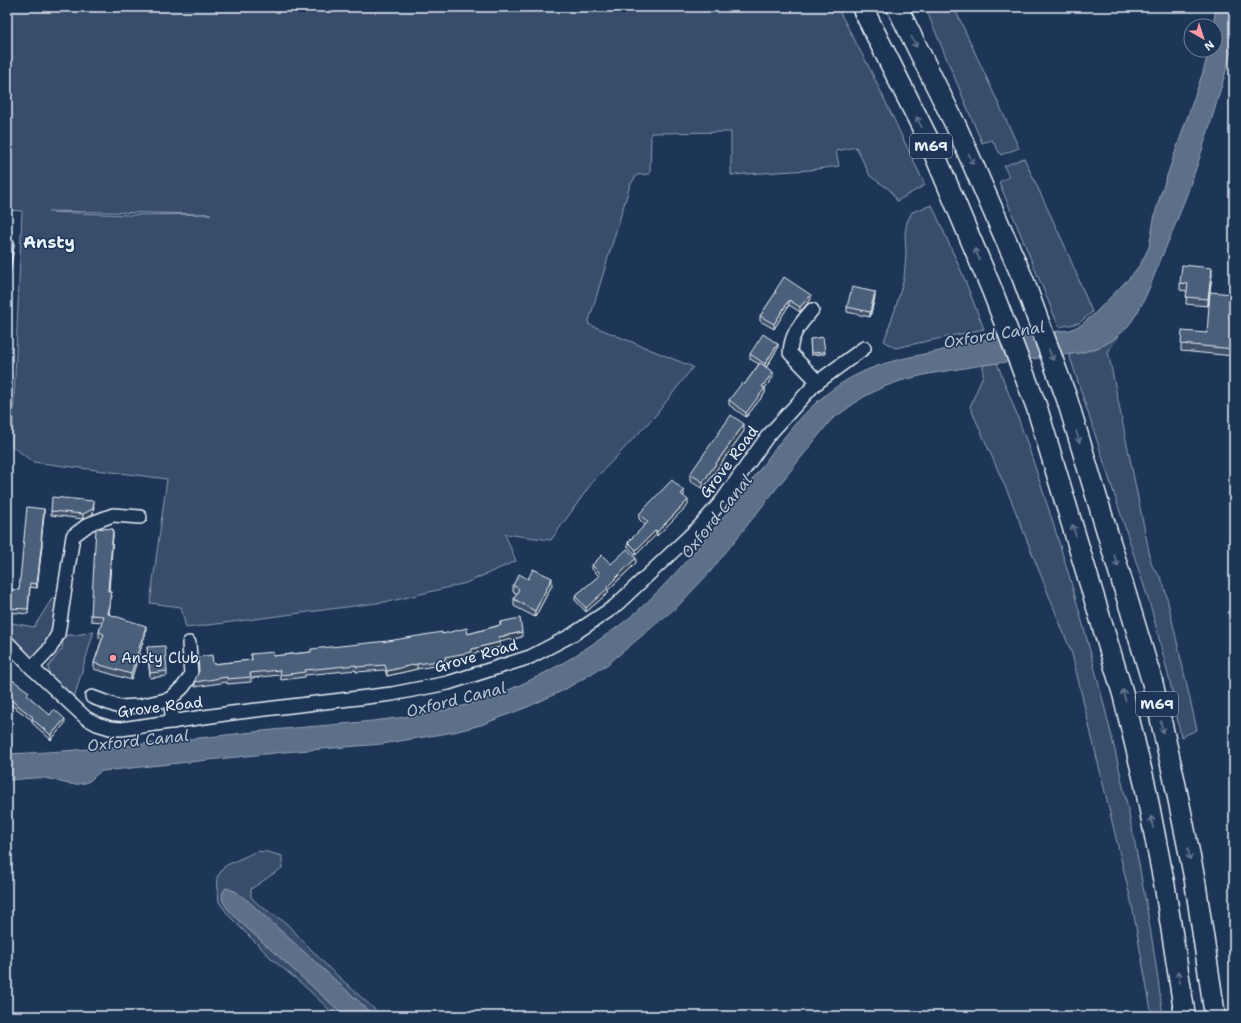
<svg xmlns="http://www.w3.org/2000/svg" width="1241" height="1023" font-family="'Shantell Sans',sans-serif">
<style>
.green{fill:#374d6c;stroke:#909fb2;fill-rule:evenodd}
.water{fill:#5d7089;stroke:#95a4b5}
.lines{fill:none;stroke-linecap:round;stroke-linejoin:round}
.minor-casing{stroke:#e8f1f8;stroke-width:16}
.highway-casing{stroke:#e8f1f8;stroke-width:23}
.minor{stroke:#1d3557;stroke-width:13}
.highway{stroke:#1d3557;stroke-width:20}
.wall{fill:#3f5169;stroke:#e8f1f8}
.shaded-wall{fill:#334255;stroke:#e8f1f8}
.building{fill:#495e7a;stroke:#e8f1f8}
.oneway{stroke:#64778f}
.poi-dot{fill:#ff9aa2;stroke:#1d3557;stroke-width:1.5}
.labels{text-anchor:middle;stroke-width:3;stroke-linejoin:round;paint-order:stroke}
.shield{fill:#1d3557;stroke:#abb9c8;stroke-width:1}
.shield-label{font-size:14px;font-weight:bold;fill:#e8f1f8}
.street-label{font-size:15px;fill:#e8f1f8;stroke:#1d3557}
.poi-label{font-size:15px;fill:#e8f1f8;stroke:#1d3557;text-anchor:start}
.water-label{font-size:16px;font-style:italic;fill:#b7c4d1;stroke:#1d3557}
.quarter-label{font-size:17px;font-weight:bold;fill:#e8f1f8;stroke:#1d3557}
</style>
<rect width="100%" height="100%" fill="#1d3557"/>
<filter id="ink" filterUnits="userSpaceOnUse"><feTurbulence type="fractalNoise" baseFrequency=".025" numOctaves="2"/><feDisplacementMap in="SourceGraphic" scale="8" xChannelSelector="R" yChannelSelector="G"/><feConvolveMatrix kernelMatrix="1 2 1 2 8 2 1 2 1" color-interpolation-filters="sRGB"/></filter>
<g filter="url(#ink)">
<g class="green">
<path d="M7,7H837L871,71L925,185L897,201L890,190L870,176L856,147L836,151L839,166L810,170L731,175V132L651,133L650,174L637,175L630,185L588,324L693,367L655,416L594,480L551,540L505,534L516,561L466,583L392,601L186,628L181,607L150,603L167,479L33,462L12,446L22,211L7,210ZM48,212V211L211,214L129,215Z"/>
<polygon points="925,7 954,7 1019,148 1001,155 992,140 982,143"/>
<polygon points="1024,158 1064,244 1092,312 1079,323 1059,327 999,182 1009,177 1004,166"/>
<polygon points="932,205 962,273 984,329 895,348 884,341 895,310 904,278 906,254 905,233 907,222 912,212"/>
<path d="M1119,335L1108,352L1112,371L1152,566L1161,578L1165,589L1197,730L1181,737L1170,682L1152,611L1069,354C1088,352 1104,347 1119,335Z"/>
<path d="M997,363C1007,390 1018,416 1027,443C1090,629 1138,821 1163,1016H1152L1132,905L1072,654L1011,500L970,407L983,375V365Z"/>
<polygon points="53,597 57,601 55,635 36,660 32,659 7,633 7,622 34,627"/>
<polygon points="94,631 74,698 50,676 48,667 62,649 64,635 77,635"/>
<polygon points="257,851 268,852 282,856 282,868 251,889 251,897 259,905 286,923 329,968 382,1016 336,1016 301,983 274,961 229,916 219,902 217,877 225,866"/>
</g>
<g class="water">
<path d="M1216,7H1234C1234,15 1235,23 1234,31C1232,55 1222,84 1215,108C1200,160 1182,211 1160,261C1151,283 1143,308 1128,326C1114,342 1099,349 1079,353L983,365L928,374L900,381L881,388L862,398L831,420L710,572L679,605L608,664L564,690L530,706L481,725L454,732L382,744L285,752L103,771C95,773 93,781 85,783C69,787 61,781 45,778C33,777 19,780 7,780V754C90,751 171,741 253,732C317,725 382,723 445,710C489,701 530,682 568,660C588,647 609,634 628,619C656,596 684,564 707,537C723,518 738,499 752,480C782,439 811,397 858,374C884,361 911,357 939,351C956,347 974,341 992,338C1017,335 1044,333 1070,330L1081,325L1094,314L1132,275L1141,263L1149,247L1155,214L1160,196L1203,72L1209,50H1215V26H1213Z"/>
<path d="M226,888L235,891L248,901L375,1016H345L239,921C231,912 215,899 226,888Z"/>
</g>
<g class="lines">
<g class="minor-casing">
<g id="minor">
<path d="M812,310C800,325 791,333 790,353L818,382"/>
<polyline points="7,642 32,668 86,718 97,724 110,728 121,729 232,713 392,694 448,683 530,657 572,635 614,607 699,527 721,502 767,437 815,384 864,348"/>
<polyline points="32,668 49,650 58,634 73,536 89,524 113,515 140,517"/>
<polyline points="92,697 119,707 139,706 170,699 173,722"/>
<polyline points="170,699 183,687 191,676 189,643"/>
</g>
</g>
<g class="highway-casing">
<g id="highway">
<polyline points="862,7 929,141 992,290 1037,408 1123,694 1145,785 1165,888 1185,1016"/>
<polyline points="897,7 957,128 1023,279 1067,399 1152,681 1174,778 1195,881 1215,1016"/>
</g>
</g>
<use href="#minor" class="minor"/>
<use href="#highway" class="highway"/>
</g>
<g class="wall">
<polygon points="7,240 14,246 10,273 7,272"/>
<polygon points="1212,275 1208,306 1186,304 1187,291 1180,290 1180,283"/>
<polygon points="775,291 811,299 800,312 789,305 774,329 760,321 760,316 775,294"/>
<polygon points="1234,294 1234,356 1181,351 1181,344 1207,333"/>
<polygon points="875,297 870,317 847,312 847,307"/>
<polygon points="810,339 825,352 825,354 811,355"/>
<polygon points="778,348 766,368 773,377 765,388 765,393 746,417 729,405 729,400 744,385 759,364 750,359 750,354"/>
<polygon points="744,431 703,489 690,481 690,474"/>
<polygon points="683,496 688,505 657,536 656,535 636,555 628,547 628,542 645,525 639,519 639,514 684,496"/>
<polygon points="94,506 93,514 83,519 51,515 51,511"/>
<polygon points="44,514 41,540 42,545 37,588 30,587 28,614 7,612 7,589 19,590"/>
<polygon points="113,535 109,591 111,597 109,614 146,632 131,680 94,669 94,663 102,639 99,638 99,632 102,622 91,621 91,615"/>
<polygon points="636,563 608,590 608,593 586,612 575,600 575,596 599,576 592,569 592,565"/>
<polygon points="528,579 552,585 535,617 514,606 514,599 517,594 513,592 513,585"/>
<polygon points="500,622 522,637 500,641 500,647 472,654 472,656 446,662 446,664 417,669 387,676 385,670 356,672 356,670 305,675 305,677 281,680 280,675 251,678 251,682 227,684 227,682 195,687 195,680 213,664 252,660 251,654 273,656 311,652 442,634 468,634 500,625"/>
<polygon points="147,647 167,671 167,676 150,678"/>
<polygon points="7,676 29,697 50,715 65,723 51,740 32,723 32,720 7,702"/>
</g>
<g class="shaded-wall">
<polygon points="14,241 14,246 10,273 10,268"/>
<polygon points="1212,268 1212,275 1208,306 1208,299"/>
<polygon points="875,292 875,297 870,317 870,312"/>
<polygon points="811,295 811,299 800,312 800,307"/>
<polygon points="789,300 789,305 774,329 774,324"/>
<polygon points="778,344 778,348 765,369 765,364"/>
<polygon points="773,372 773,377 765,388 765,393 746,417 746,413 762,387"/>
<polygon points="744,424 744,431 703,489 703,482"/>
<polygon points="684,491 684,496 681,499 681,494"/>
<polygon points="688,500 688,505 657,536 657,532"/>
<polygon points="94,501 93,514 83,519 83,514"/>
<polygon points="44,509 44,514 41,545 41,540"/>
<polygon points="113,529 113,535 108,597 108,591"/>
<polygon points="656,530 656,535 636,555 636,550"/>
<polygon points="42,540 42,545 37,588 37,584"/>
<polygon points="636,558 636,563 608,590 608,593 586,612 586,608"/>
<polygon points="552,578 552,585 535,617 535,611"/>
<polygon points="111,591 111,597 108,620 108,614"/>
<polygon points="146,626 146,632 131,680 131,674"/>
<polygon points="522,632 522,637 499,642 499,637"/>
<polygon points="500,642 500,647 472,654 472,656 446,662 445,657 472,649"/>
<polygon points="417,664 417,669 387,676 387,671"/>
<polygon points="65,719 65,723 51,740 51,735"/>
</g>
<g class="building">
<polygon points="7,240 14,241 10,268 7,268"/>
<polygon points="1182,265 1212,268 1208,299 1186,297 1188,284 1180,283"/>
<polygon points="784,277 811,295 800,307 789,300 774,324 760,316 776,292 775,291"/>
<polygon points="852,287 875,292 870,312 847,307"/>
<polygon points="1210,292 1234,294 1234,349 1181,344 1182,331 1207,333"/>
<polygon points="763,334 778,344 765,364 750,354"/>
<polygon points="823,337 825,352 811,353 810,339"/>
<polygon points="760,363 773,372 762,387 765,388 746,413 729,400 742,383 744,385"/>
<polygon points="731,415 744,424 703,482 690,474"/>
<polygon points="672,480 684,491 681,494 688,500 657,532 656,530 636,550 628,542 648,522 639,514"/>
<polygon points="52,497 94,501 93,509 83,514 51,511"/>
<polygon points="27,507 44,509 41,540 42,540 37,584 30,583 28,609 7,608 7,589 19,590"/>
<polygon points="96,528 113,529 108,591 111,591 108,614 146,626 131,674 94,663 104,634 99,632 104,616 91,615"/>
<polygon points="627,549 636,558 607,587 608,588 586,608 575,596 601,574 592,565 602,555 611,564"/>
<polygon points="533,569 552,578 535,611 514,599 519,589 513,585 519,574 528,579"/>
<polygon points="520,618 522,632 499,637 500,642 472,649 472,652 445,657 446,660 417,664 387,671 385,665 356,667 356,665 305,670 305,672 281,675 280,670 250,673 251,677 227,679 227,677 195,682 195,680 199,671 198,657 212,655 213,664 252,660 251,654 273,652 273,656 311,652 311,649 388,641 442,632 442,634 467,628 468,634 501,625 500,622"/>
<polygon points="165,646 167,671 150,673 147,647"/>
<polygon points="7,676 29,692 27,695 50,715 54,709 65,719 51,735 32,719 33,717 7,697"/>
</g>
<defs><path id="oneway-shaft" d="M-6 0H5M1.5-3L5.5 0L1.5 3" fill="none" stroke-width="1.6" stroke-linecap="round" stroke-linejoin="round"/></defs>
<g class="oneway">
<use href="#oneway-shaft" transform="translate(914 42) rotate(63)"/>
<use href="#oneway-shaft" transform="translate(919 122) rotate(-117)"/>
<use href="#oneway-shaft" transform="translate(971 159) rotate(67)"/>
<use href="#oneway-shaft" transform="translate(977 254) rotate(-113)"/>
<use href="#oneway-shaft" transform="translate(1051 355) rotate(70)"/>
<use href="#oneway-shaft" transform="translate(1078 437) rotate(73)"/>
<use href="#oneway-shaft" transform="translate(1074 530) rotate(-107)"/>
<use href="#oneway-shaft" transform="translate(1116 561) rotate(73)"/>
<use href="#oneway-shaft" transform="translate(1124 695) rotate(-105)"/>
<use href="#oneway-shaft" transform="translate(1162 727) rotate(77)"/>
<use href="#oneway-shaft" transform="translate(1152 822) rotate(-101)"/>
<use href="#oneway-shaft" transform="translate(1189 854) rotate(79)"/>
<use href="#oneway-shaft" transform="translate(1179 977) rotate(-99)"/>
</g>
</g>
<circle class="poi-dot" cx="113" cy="658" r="4"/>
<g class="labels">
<g class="shield">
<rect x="910" y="134" width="42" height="24" rx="3"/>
<rect x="1136" y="692" width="42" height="24" rx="3"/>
</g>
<g class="shield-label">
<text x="931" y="151">M69</text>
<text x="1157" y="709">M69</text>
</g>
<g class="street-label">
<text transform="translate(729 462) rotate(-53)" y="5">Grove Road</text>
<text transform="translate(476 656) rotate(-16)" y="5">Grove Road</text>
<text transform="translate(160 707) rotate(-7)" y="5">Grove Road</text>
</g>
<g class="poi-label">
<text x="121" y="663">Ansty Club</text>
</g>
<g class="water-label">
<text transform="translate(994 334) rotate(-9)" y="6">Oxford Canal</text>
<text transform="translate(716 516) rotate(-51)" y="6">Oxford Canal</text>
<text transform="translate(456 699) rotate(-14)" y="6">Oxford Canal</text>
<text transform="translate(138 740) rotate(-6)" y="6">Oxford Canal</text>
</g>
<g class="quarter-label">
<text x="49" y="248">Ansty</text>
</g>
</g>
<rect width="1241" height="1023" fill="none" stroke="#1d3557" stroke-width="24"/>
<rect x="12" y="12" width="1217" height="999" fill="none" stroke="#e8f1f8" stroke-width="1.5" filter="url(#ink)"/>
<g transform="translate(1203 38) rotate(141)"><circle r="19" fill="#1d3557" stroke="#6e8097"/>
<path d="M0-3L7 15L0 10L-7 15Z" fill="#ff9aa2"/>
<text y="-6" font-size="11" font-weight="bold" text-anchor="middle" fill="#e8f1f8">N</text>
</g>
</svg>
